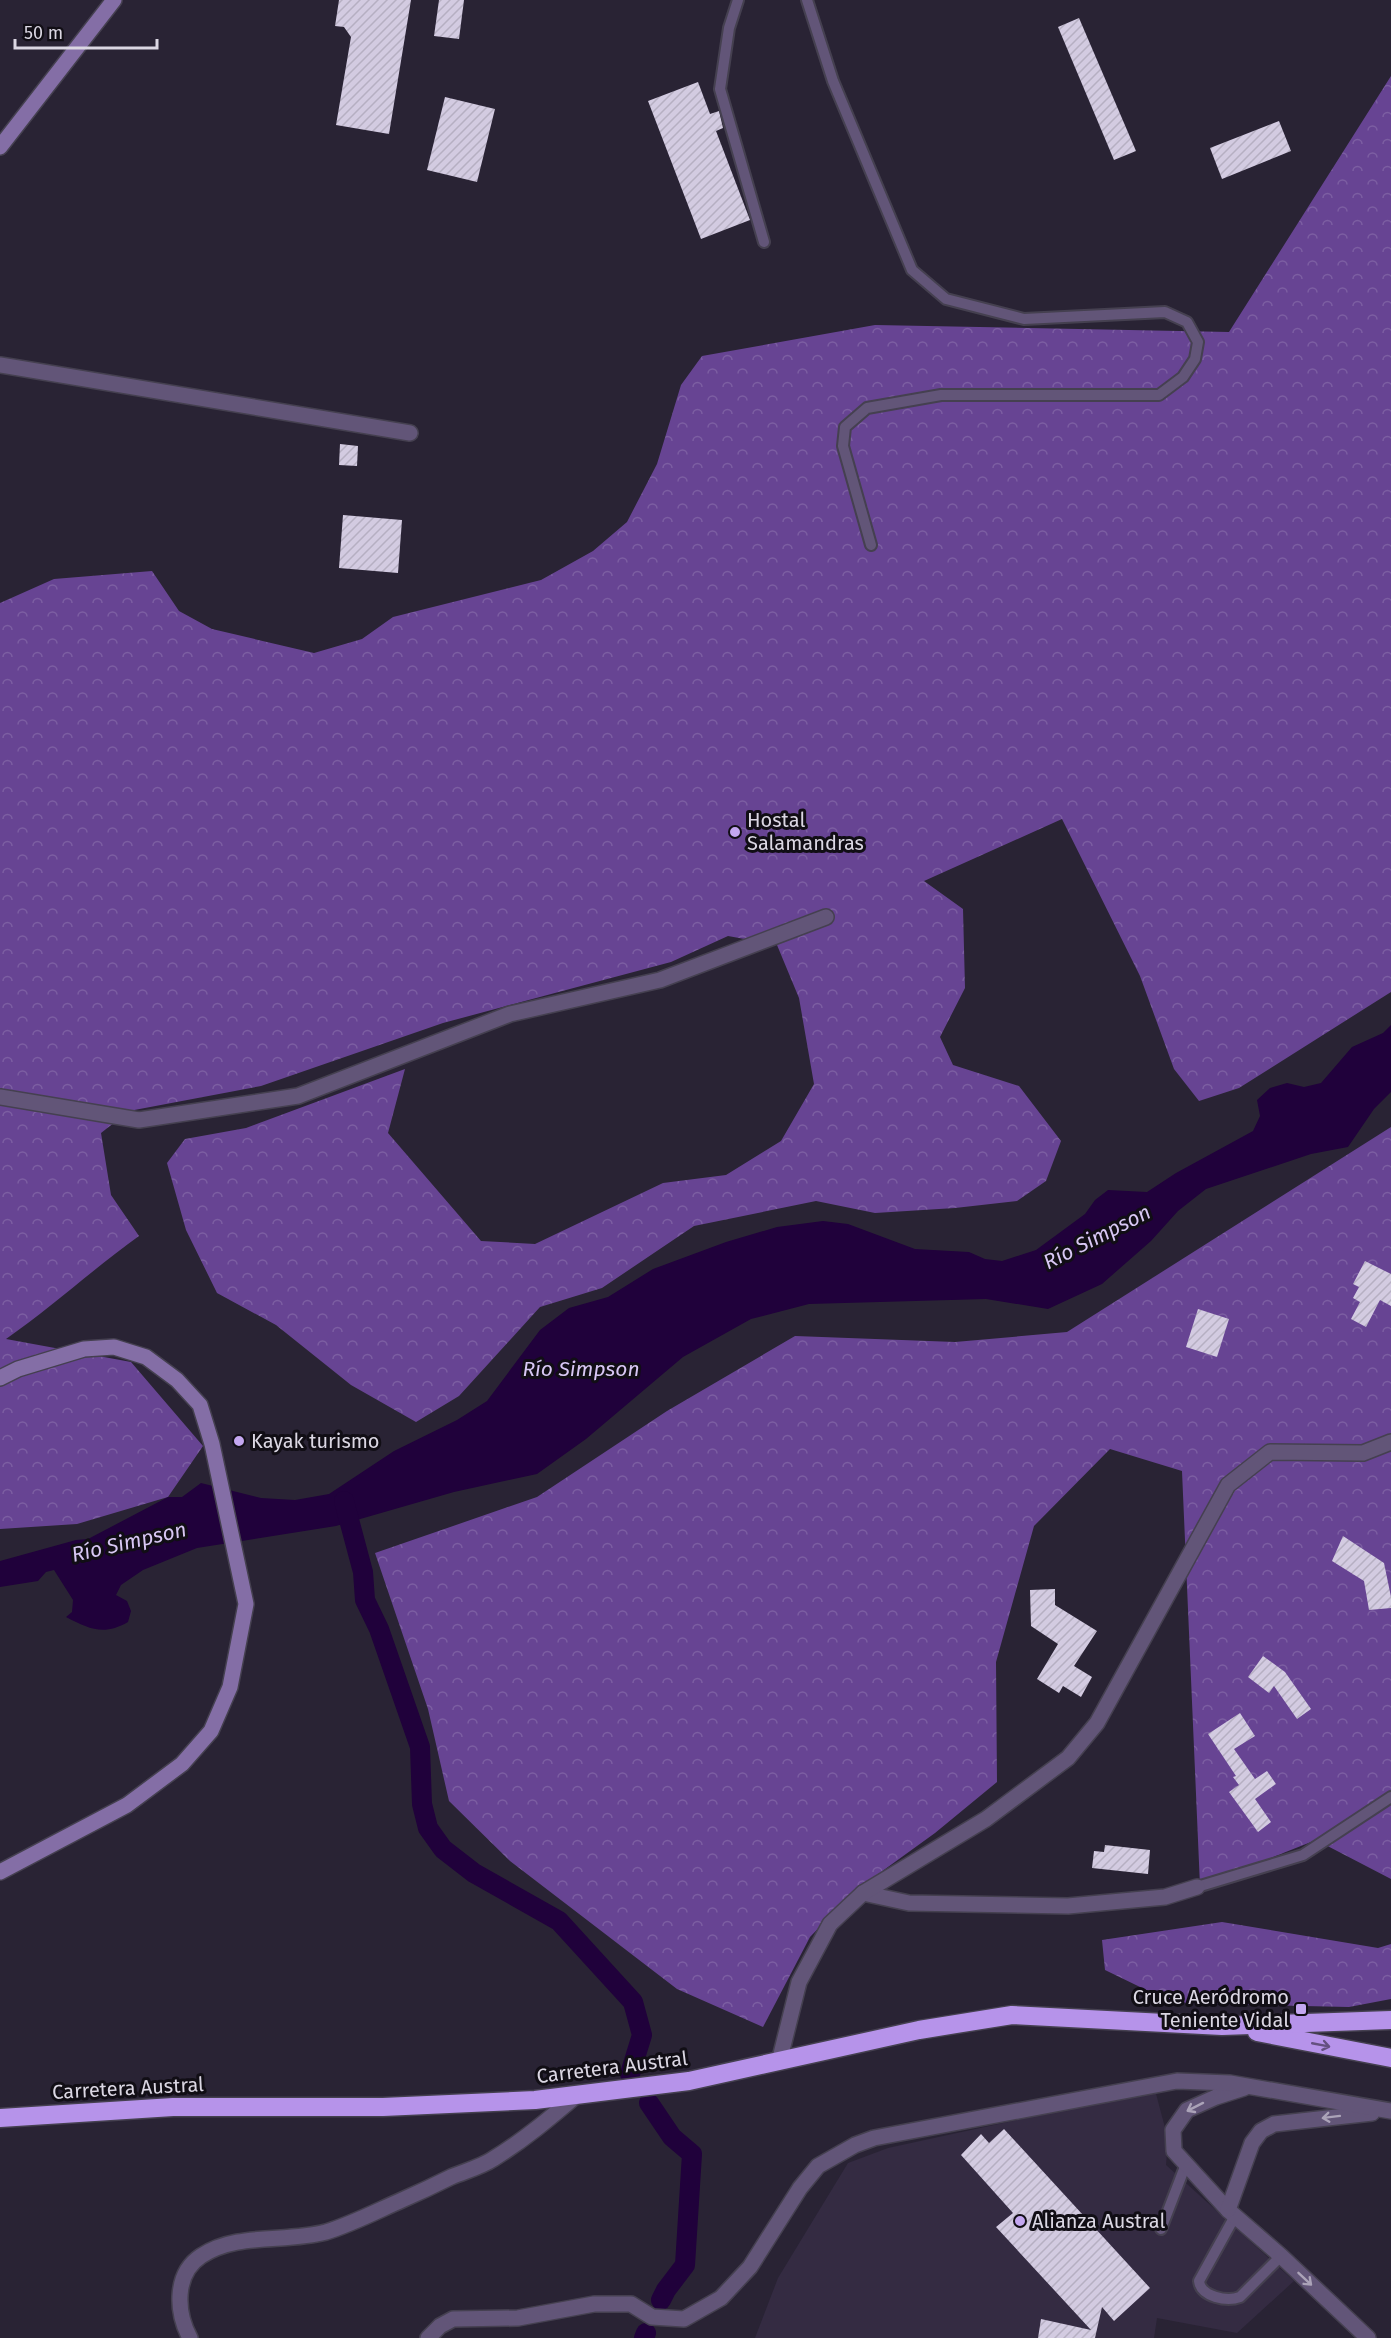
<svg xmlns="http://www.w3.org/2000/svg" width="1391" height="2338" font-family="'Fira Sans',sans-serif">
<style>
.built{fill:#342b42}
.forest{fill:url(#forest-crowns)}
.water{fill:#20013b}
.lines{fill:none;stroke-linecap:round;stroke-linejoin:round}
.canal{stroke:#20013b;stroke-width:20}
.building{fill:url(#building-hatch)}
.lane-casing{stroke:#454050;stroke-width:14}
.street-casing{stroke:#454050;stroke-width:18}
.secondary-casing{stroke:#454050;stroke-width:18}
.highway-casing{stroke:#454050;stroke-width:21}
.lane{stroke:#625578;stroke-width:10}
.street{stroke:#625578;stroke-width:15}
.secondary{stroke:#846ea6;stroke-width:15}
.highway{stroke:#b693ea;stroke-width:18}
.oneway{stroke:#645080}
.oneway2{stroke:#aba3b8}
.poi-dot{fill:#c4a7f1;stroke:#110e15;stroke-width:2}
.labels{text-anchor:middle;stroke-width:6;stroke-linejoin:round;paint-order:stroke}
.poi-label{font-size:20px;fill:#dbd7e3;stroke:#110e15;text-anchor:start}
.street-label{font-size:20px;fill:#dbd7e3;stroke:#110e15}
.water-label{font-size:21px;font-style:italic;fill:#d8c7f4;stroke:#110e15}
</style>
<defs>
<pattern id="forest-crowns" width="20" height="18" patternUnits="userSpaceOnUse" patternTransform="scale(1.5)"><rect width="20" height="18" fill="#674493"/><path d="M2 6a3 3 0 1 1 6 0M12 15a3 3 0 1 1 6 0" fill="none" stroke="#7c5ea2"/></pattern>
<pattern id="building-hatch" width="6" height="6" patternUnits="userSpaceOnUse" patternTransform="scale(1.5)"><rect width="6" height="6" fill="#d3cbe1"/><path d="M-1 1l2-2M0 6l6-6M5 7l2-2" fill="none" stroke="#b6afc2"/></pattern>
</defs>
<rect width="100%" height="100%" fill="#292334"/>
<polygon class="built" points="1155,2090 1168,2139 1166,2165 1294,2281 1237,2333 1157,2318 1154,2338 755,2338 778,2278 848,2163 888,2148"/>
<g class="forest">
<path d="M1391,76V992L1239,1088L1199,1101L1174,1069L1140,976L1062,819L924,881L963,909L965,988L940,1037L953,1065L1019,1086L1061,1141L1046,1181L1017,1201L955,1208L875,1213L816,1201L694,1226L602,1288L540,1307L459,1396L416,1422L351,1385L276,1325L217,1293L186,1230L167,1163L185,1139L246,1128L405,1069L388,1133L481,1241L535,1244L663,1183L726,1175L781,1141L814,1084L799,998L777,945L728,936L671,962L443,1023L261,1086L129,1111L101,1133L111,1195L139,1236C93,1269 52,1307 6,1339L131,1362L203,1446L168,1497L77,1524L0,1529V603L54,579L152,571L179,611L212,629L314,653L362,639L393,617L541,580L593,551L627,522L657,464L681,385L702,356L875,325L1229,332Z"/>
<polygon points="1391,1127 1391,1879 1316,1840 1200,1886 1182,1471 1110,1449 1034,1526 996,1662 997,1782 935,1833 852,1893 810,1937 763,2027 677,1989 510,1861 449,1801 428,1709 375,1553 537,1497 667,1411 795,1336 955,1342 1067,1332"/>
<polygon points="1222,1922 1378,1948 1391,1944 1391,1999 1349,2007 1173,2003 1105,1970 1102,1940"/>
</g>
<path class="water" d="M1391,1025V1092L1374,1109L1348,1147L1311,1154L1206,1189L1178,1211L1151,1241L1102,1284L1048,1309L986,1299L809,1304L751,1319L683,1357L586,1439L537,1474L454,1492L336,1526L197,1548L143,1570L121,1585L116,1595L127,1601L131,1611L128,1622C104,1636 89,1629 66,1617L72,1612L73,1600L54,1570L46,1572L38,1581L0,1587V1561L76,1540L88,1539L168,1497H182L201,1483L261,1498L295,1500L329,1494L394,1451L457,1420L487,1401L540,1330L569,1308L608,1297L653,1269L726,1242L777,1227L823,1221L848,1224L915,1249L969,1252L985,1259L1002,1261L1036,1250L1085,1214L1095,1200L1108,1190L1147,1192L1176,1173L1253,1131L1260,1116L1257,1100L1270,1088L1287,1083L1304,1087L1321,1083L1352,1047L1383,1033Z"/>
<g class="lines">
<g class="canal">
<polyline points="344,1501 363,1572 365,1600 379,1629 420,1747 422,1804 428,1828 443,1849 474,1873 559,1921 633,2002 642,2035 630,2074"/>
<polyline points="649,2103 672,2137 692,2154 685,2265 666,2290 661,2300"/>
<polyline points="644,2338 646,2333"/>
</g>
</g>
<g class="building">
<polygon points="339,0 411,0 389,134 336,125 351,37 344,27 335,26"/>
<polygon points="439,0 464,0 459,39 434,36"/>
<polygon points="1079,18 1136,151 1114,160 1058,27"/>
<polygon points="698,82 710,114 719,111 723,128 716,131 750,220 701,239 648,101"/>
<polygon points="445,97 495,109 477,182 427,170"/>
<polygon points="1279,121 1291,151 1222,179 1210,148"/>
<polygon points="340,444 358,446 357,466 339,465"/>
<polygon points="343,515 402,520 398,573 339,568"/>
<polygon points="1365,1261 1391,1274 1391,1306 1380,1300 1366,1327 1351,1319 1360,1302 1353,1298 1359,1287 1353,1284"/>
<polygon points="1198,1309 1229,1319 1217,1357 1186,1347"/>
<polygon points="1343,1536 1384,1563 1391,1597 1391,1608 1369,1610 1364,1581 1332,1561"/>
<polygon points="1055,1589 1055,1605 1097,1631 1074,1666 1092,1677 1081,1697 1063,1686 1059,1693 1037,1679 1058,1644 1031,1626 1030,1590"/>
<polygon points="1263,1656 1285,1672 1311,1709 1297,1719 1274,1686 1269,1693 1248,1677"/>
<polygon points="1240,1713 1255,1736 1234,1749 1255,1779 1267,1771 1276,1784 1255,1799 1271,1822 1258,1832 1229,1792 1239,1785 1233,1777 1236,1776 1208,1734"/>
<polygon points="1105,1845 1150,1850 1148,1874 1092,1868 1094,1851 1104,1852"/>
<polygon points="1004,2129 1150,2288 1114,2321 1102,2307 1095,2338 1038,2338 1041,2319 1091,2330 996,2227 1013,2213 961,2155 981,2134 989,2143"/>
</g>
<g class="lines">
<g class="lane-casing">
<g id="lane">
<polyline points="738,0 729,28 720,89 764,242"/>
<polyline points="807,0 833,81 912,270 946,299 1024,319 1165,312 1187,322 1198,342 1195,359 1183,377 1159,395 941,395 867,408 845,427 843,446 871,545"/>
<polyline points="1197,1887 1303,1855 1391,1797"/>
<path d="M1235,2216L1199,2281C1201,2297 1227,2302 1240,2297L1281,2256"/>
<polyline points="1161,2229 1186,2164"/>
</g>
</g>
<g class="street-casing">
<g id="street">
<polyline points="0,365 410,433"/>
<polyline points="0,1097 139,1120 298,1096 510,1014 660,980 826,917"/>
<polyline points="863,1893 909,1903 1068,1906 1165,1897 1197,1887"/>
<polyline points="779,2062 799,1982 830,1924 863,1893 986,1819 1068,1758 1097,1723 1228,1485 1270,1452 1363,1453 1391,1442"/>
<polyline points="1244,2088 1216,2097 1187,2110 1173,2130 1174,2151 1228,2210 1281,2256 1368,2338"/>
<polyline points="1228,2210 1252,2143 1261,2131 1274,2124 1372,2113"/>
<path d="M190,2338C176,2312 174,2274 201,2256C237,2232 285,2243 326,2232C352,2224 377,2211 402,2200C418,2193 435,2185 451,2177C465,2171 481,2167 493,2159C524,2140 550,2118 577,2095"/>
<polyline points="428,2338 440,2326 453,2319 518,2318 594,2304 631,2304 652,2317 684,2319 721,2298 750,2267 800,2188 818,2166 855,2145 874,2138 1177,2081 1230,2083 1391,2111"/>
</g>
</g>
<g class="secondary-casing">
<g id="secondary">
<polyline points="0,147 114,0"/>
<polyline points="0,1378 18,1369 84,1349 114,1347 146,1357 177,1380 200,1405 212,1444 246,1604 230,1687 211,1731 182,1764 127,1805 0,1872"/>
</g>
</g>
<g class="highway-casing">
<g id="highway">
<polyline points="1257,2032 1391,2058"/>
<polyline points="0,2118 173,2107 383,2107 535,2100 689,2081 919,2030 1012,2015 1222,2026 1391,2020"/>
</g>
</g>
<use href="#lane" class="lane"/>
<use href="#street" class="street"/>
<use href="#secondary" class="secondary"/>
<use href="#highway" class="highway"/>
</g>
<defs><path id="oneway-shaft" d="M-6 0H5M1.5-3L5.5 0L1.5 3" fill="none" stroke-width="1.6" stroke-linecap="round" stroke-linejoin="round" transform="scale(1.5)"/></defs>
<use class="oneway" href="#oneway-shaft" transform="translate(1321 2045) rotate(11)"/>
<g class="oneway2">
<use href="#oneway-shaft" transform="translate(1195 2107) rotate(153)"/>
<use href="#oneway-shaft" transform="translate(1331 2117) rotate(173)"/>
<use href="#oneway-shaft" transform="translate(1305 2279) rotate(43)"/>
</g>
<g class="poi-dot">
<circle cx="735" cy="832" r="6"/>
<circle cx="239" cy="1441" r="6"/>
<rect x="1295" y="2003" width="12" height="12" rx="3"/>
<circle cx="1020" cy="2221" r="6"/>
</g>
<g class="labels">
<g class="poi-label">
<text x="747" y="827">Hostal<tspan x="747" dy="23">Salamandras</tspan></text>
<text x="251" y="1448">Kayak turismo</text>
<text x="1289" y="2004" text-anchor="end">Cruce Aeródromo<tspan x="1289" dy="23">Teniente Vidal</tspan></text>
<text x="1032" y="2228">Alianza Austral</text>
</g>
<g class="street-label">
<text transform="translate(612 2067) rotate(-7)" y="7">Carretera Austral</text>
<text transform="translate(128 2088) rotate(-3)" y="7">Carretera Austral</text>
</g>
<g class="water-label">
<text transform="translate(1097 1237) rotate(-27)" y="7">Río Simpson</text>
<text x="581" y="1376">Río Simpson</text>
<text transform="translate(129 1542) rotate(-13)" y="7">Río Simpson</text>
</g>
</g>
<path d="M15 39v9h142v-9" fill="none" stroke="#dbd7e3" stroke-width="3"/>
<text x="24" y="39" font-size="18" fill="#dbd7e3" stroke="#110e15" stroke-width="4.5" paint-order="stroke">50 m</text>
</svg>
